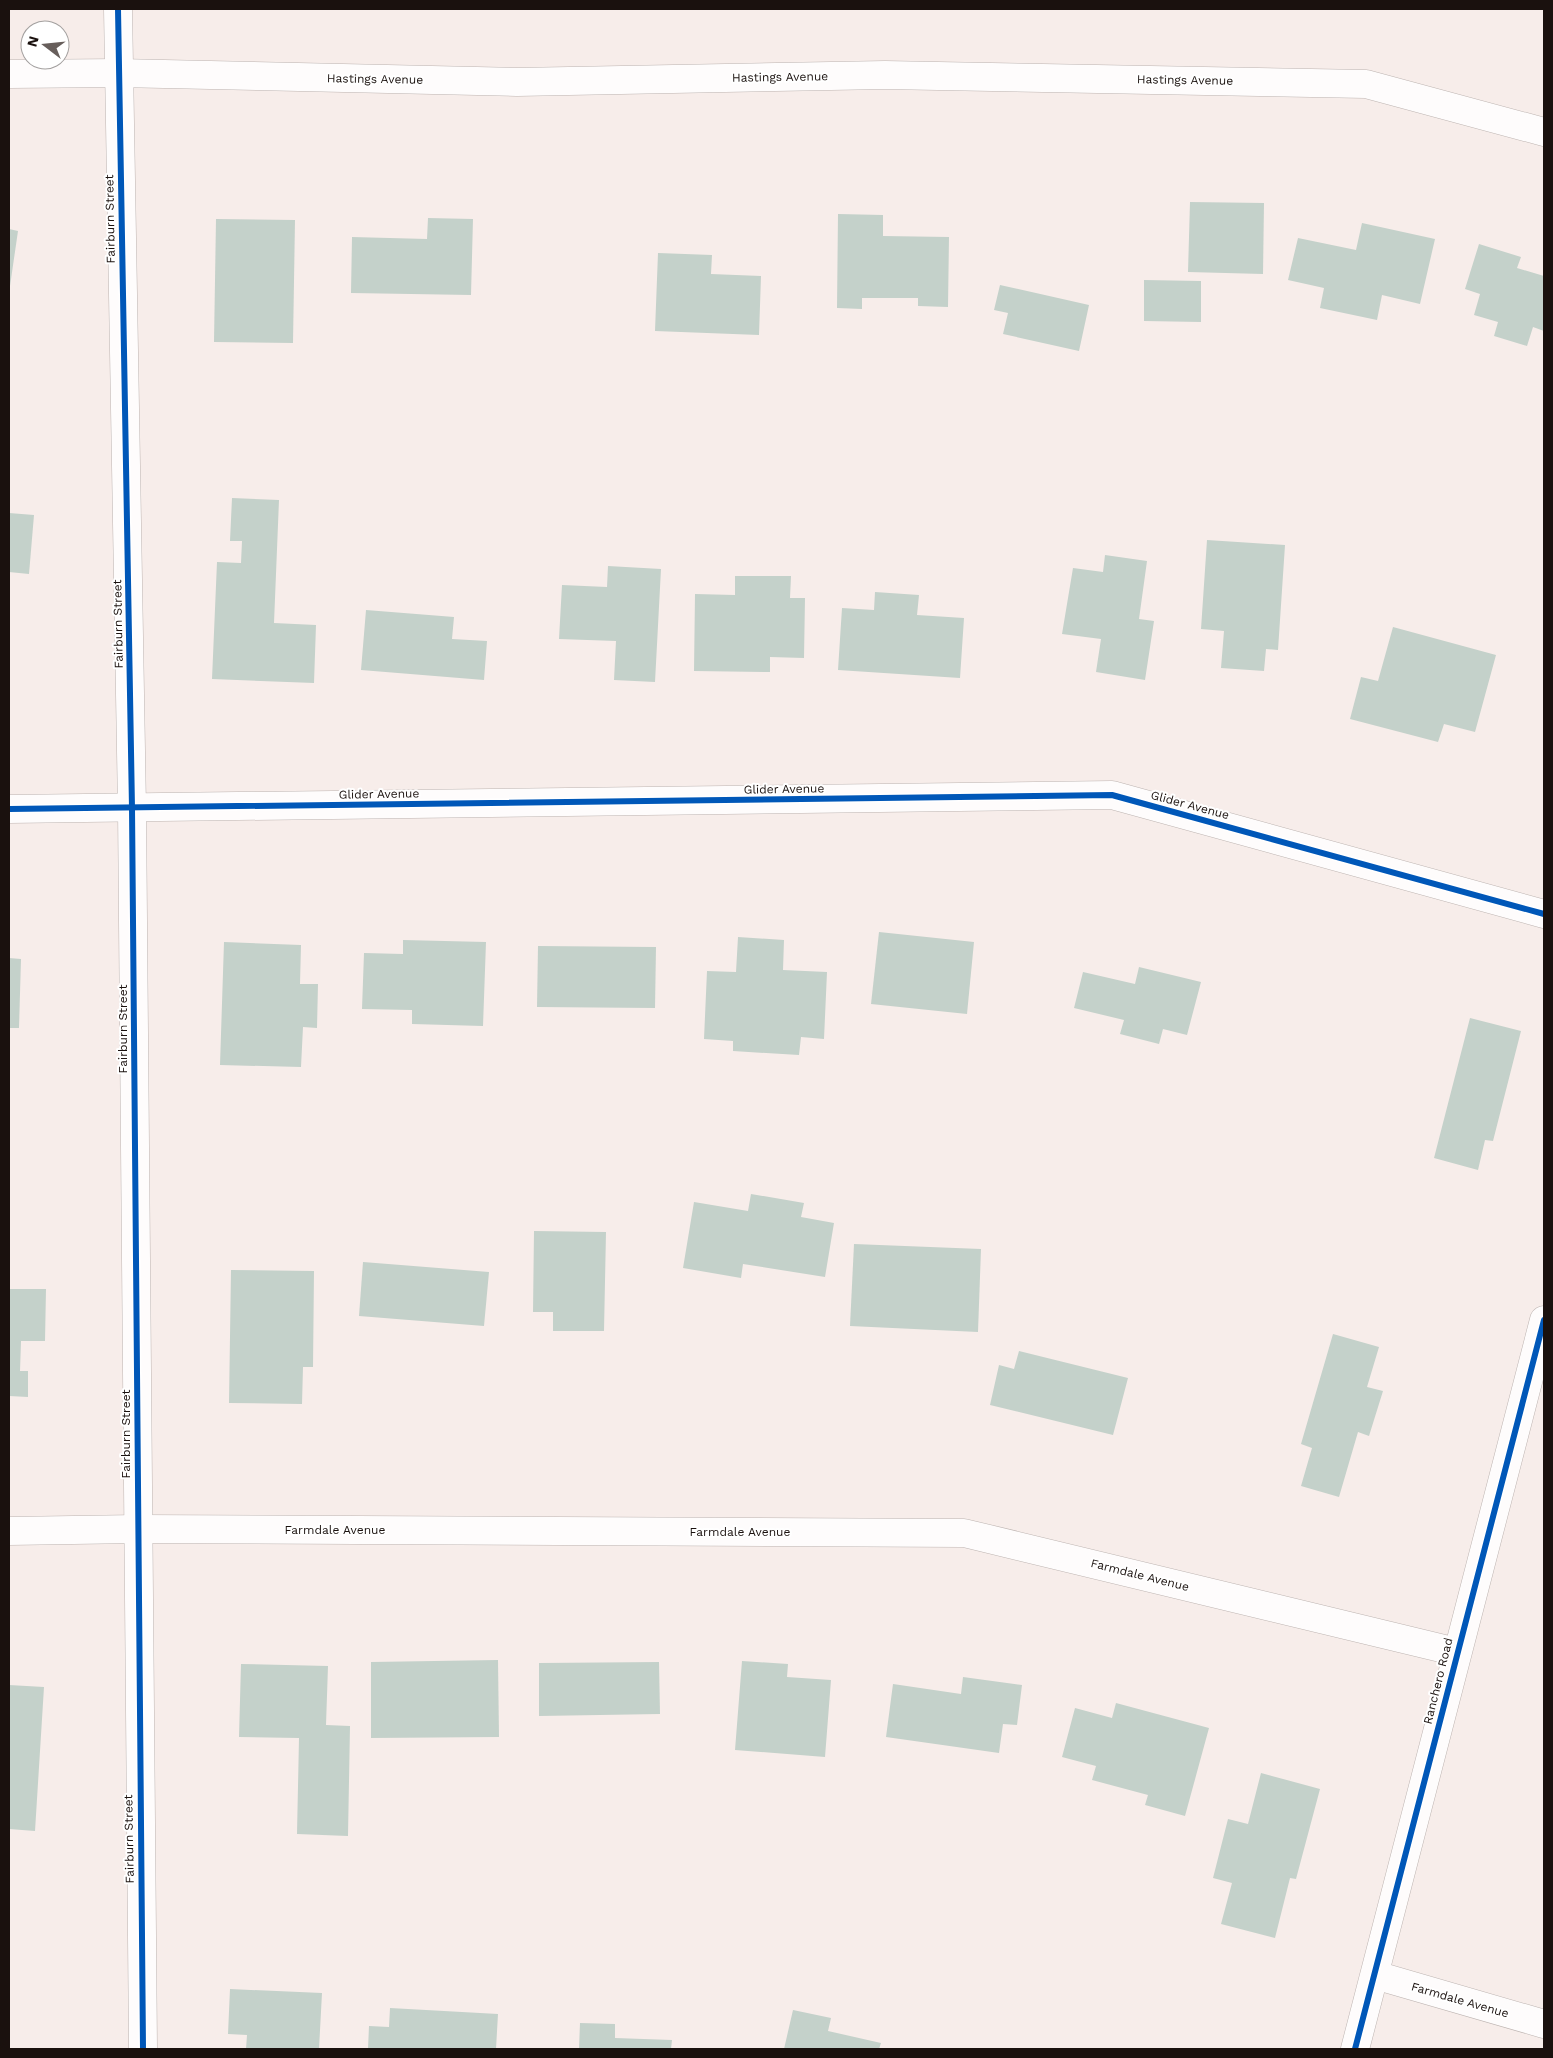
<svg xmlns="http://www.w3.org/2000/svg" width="1553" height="2058" font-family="'Work Sans',sans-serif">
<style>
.building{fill:#c4d1ca}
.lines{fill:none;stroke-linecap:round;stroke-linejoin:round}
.street-casing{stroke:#bdb4b1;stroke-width:29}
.secondary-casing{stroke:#bdb4b1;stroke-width:29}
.street{stroke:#fefcfc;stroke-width:28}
.secondary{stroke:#fefcfc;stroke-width:28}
.cycleway-casing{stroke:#fff;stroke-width:9}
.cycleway{stroke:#0057b8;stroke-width:6}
.labels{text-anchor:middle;stroke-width:4;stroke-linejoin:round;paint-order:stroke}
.street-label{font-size:12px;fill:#1a110e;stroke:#fff}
</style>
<rect width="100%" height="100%" fill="#f7edea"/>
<g class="building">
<polygon points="1190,202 1264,203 1263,274 1188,272"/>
<polygon points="838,214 883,215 883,236 949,237 948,307 918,306 918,298 862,298 862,309 837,308"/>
<polygon points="428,218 473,219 471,295 351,293 352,237 427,239"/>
<polygon points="216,219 295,220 293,343 214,342"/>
<polygon points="1362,223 1435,239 1420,304 1382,295 1377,320 1320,308 1324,288 1288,280 1298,238 1356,250"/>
<polygon points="9,229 18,231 10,286 9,286"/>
<polygon points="1479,244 1521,257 1517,268 1544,276 1544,331 1533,327 1527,346 1494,336 1498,322 1474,315 1480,294 1465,289"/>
<polygon points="658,253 712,255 711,274 761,276 759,335 655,331"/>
<polygon points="1144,280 1201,281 1201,322 1144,321"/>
<polygon points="1000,285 1089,305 1079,351 1003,334 1008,313 994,310"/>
<polygon points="232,498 279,500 274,623 316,625 314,683 212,679 217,562 241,563 242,541 230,541"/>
<polygon points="9,513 34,515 29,574 9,572"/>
<polygon points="1207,540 1285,545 1278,650 1266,649 1264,671 1221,668 1224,631 1201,629"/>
<polygon points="1105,555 1147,561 1139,619 1154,621 1145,680 1096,672 1101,639 1062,634 1073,568 1103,572"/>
<polygon points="608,566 661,569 655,682 614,680 616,641 559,639 562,585 607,587"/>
<polygon points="735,576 791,576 790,598 805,598 804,658 770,657 770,672 694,671 695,594 735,595"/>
<polygon points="875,592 919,595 917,615 964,618 960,678 838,670 842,608 874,610"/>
<polygon points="366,610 454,617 452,639 487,641 484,680 361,670"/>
<polygon points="1393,627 1496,655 1475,732 1444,724 1438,742 1350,719 1361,677 1378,681"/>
<polygon points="879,932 974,942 967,1014 871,1004"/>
<polygon points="738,937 784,940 783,970 827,972 824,1039 801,1037 799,1055 733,1051 733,1041 704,1039 707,971 736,972"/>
<polygon points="403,940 486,942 483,1026 412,1024 412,1010 362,1009 364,953 403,954"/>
<polygon points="224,942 301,945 300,984 318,984 317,1028 303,1027 301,1067 220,1065"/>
<polygon points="538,946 656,947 655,1008 537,1007"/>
<polygon points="9,958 21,959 19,1028 9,1028"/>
<polygon points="1139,967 1201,982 1187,1035 1163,1029 1159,1044 1120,1034 1124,1020 1074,1008 1083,972 1135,984"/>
<polygon points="1470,1018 1521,1031 1493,1141 1485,1140 1478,1170 1434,1158"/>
<polygon points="751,1194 804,1203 801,1217 834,1223 825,1277 743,1264 741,1278 683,1268 694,1202 748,1211"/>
<polygon points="534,1231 606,1232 604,1331 553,1331 553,1312 533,1312"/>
<polygon points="854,1244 981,1249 978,1332 850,1326"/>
<polygon points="363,1262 489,1272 484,1326 359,1316"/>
<polygon points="231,1270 314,1271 313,1367 303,1367 302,1404 229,1403"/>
<polygon points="9,1289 46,1289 45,1341 21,1341 20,1371 28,1371 28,1397 9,1396"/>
<polygon points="1333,1334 1379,1347 1367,1387 1383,1391 1369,1436 1358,1432 1339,1497 1301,1486 1312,1448 1301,1444"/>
<polygon points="1019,1351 1128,1378 1113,1435 990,1405 999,1365 1014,1369"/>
<polygon points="498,1660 499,1737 371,1738 371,1662"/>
<polygon points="742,1661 788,1664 787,1677 831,1680 825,1757 735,1750"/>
<polygon points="659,1662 660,1714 539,1716 539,1663"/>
<polygon points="241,1664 328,1666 326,1725 350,1726 348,1836 297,1834 299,1738 239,1737"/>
<polygon points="963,1677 1022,1685 1017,1725 1003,1724 999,1753 886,1737 893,1684 961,1694"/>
<polygon points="9,1685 44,1687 35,1831 9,1829"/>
<polygon points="1116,1703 1209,1728 1185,1816 1145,1805 1148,1795 1092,1780 1096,1766 1062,1757 1075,1708 1112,1718"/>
<polygon points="1261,1773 1320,1789 1296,1879 1290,1878 1275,1938 1221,1924 1232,1883 1213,1878 1228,1819 1248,1824"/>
<polygon points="230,1989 322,1993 319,2049 246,2049 247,2035 228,2034"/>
<polygon points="390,2008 498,2014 496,2049 368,2049 369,2026 389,2027"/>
<polygon points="793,2010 831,2018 828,2031 881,2043 879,2049 784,2049"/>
<polygon points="580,2023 615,2024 615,2038 672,2040 671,2049 579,2049"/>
</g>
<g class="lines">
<g class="street-casing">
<g id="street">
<polyline points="118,9 132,808 143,2049"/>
<polyline points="9,74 118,73 517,82 885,75 1366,84 1544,132"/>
<polyline points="9,809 1112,795 1544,914"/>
<polyline points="9,1531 137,1529 964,1533 1457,1652"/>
<polyline points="1375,1975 1544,2024"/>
</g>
</g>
<g class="secondary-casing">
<polyline id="secondary" points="1355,2049 1544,1320"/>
</g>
<use href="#street" class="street"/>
<use href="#secondary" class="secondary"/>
<g class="cycleway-casing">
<g id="cycleway">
<polyline points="118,9 132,808 143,2049"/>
<polyline points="9,809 1112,795 1544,914"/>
<polyline points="1355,2049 1544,1320"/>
</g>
</g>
<use href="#cycleway" class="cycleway"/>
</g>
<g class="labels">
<g class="street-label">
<text transform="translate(780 77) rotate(-1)" y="4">Hastings Avenue</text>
<text transform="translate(375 79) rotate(1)" y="4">Hastings Avenue</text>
<text transform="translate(1185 80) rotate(1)" y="4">Hastings Avenue</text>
<text transform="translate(110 219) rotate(-91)" y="4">Fairburn Street</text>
<text transform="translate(118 624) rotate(-91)" y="4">Fairburn Street</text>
<text transform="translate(784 789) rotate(-1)" y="4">Glider Avenue</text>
<text transform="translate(379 794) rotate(-1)" y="4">Glider Avenue</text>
<text transform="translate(1190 805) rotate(15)" y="4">Glider Avenue</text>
<text transform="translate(123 1029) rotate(-90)" y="4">Fairburn Street</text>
<text transform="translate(126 1434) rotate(-90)" y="4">Fairburn Street</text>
<text x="335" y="1534">Farmdale Avenue</text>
<text x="740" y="1536">Farmdale Avenue</text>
<text transform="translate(1140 1575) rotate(14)" y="4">Farmdale Avenue</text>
<text transform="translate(1438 1681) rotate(-76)" y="4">Ranchero Road</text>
<text transform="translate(129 1839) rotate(-91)" y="4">Fairburn Street</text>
<text transform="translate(1460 2000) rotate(16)" y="4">Farmdale Avenue</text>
</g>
</g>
<rect width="1553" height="2058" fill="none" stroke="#1a110e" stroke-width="20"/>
<g transform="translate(45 45) rotate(286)"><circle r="24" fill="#ffffff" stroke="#a3a09f"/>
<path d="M0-4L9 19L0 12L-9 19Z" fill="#675e5b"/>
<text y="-8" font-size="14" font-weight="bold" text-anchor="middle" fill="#1a110e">N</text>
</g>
</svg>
